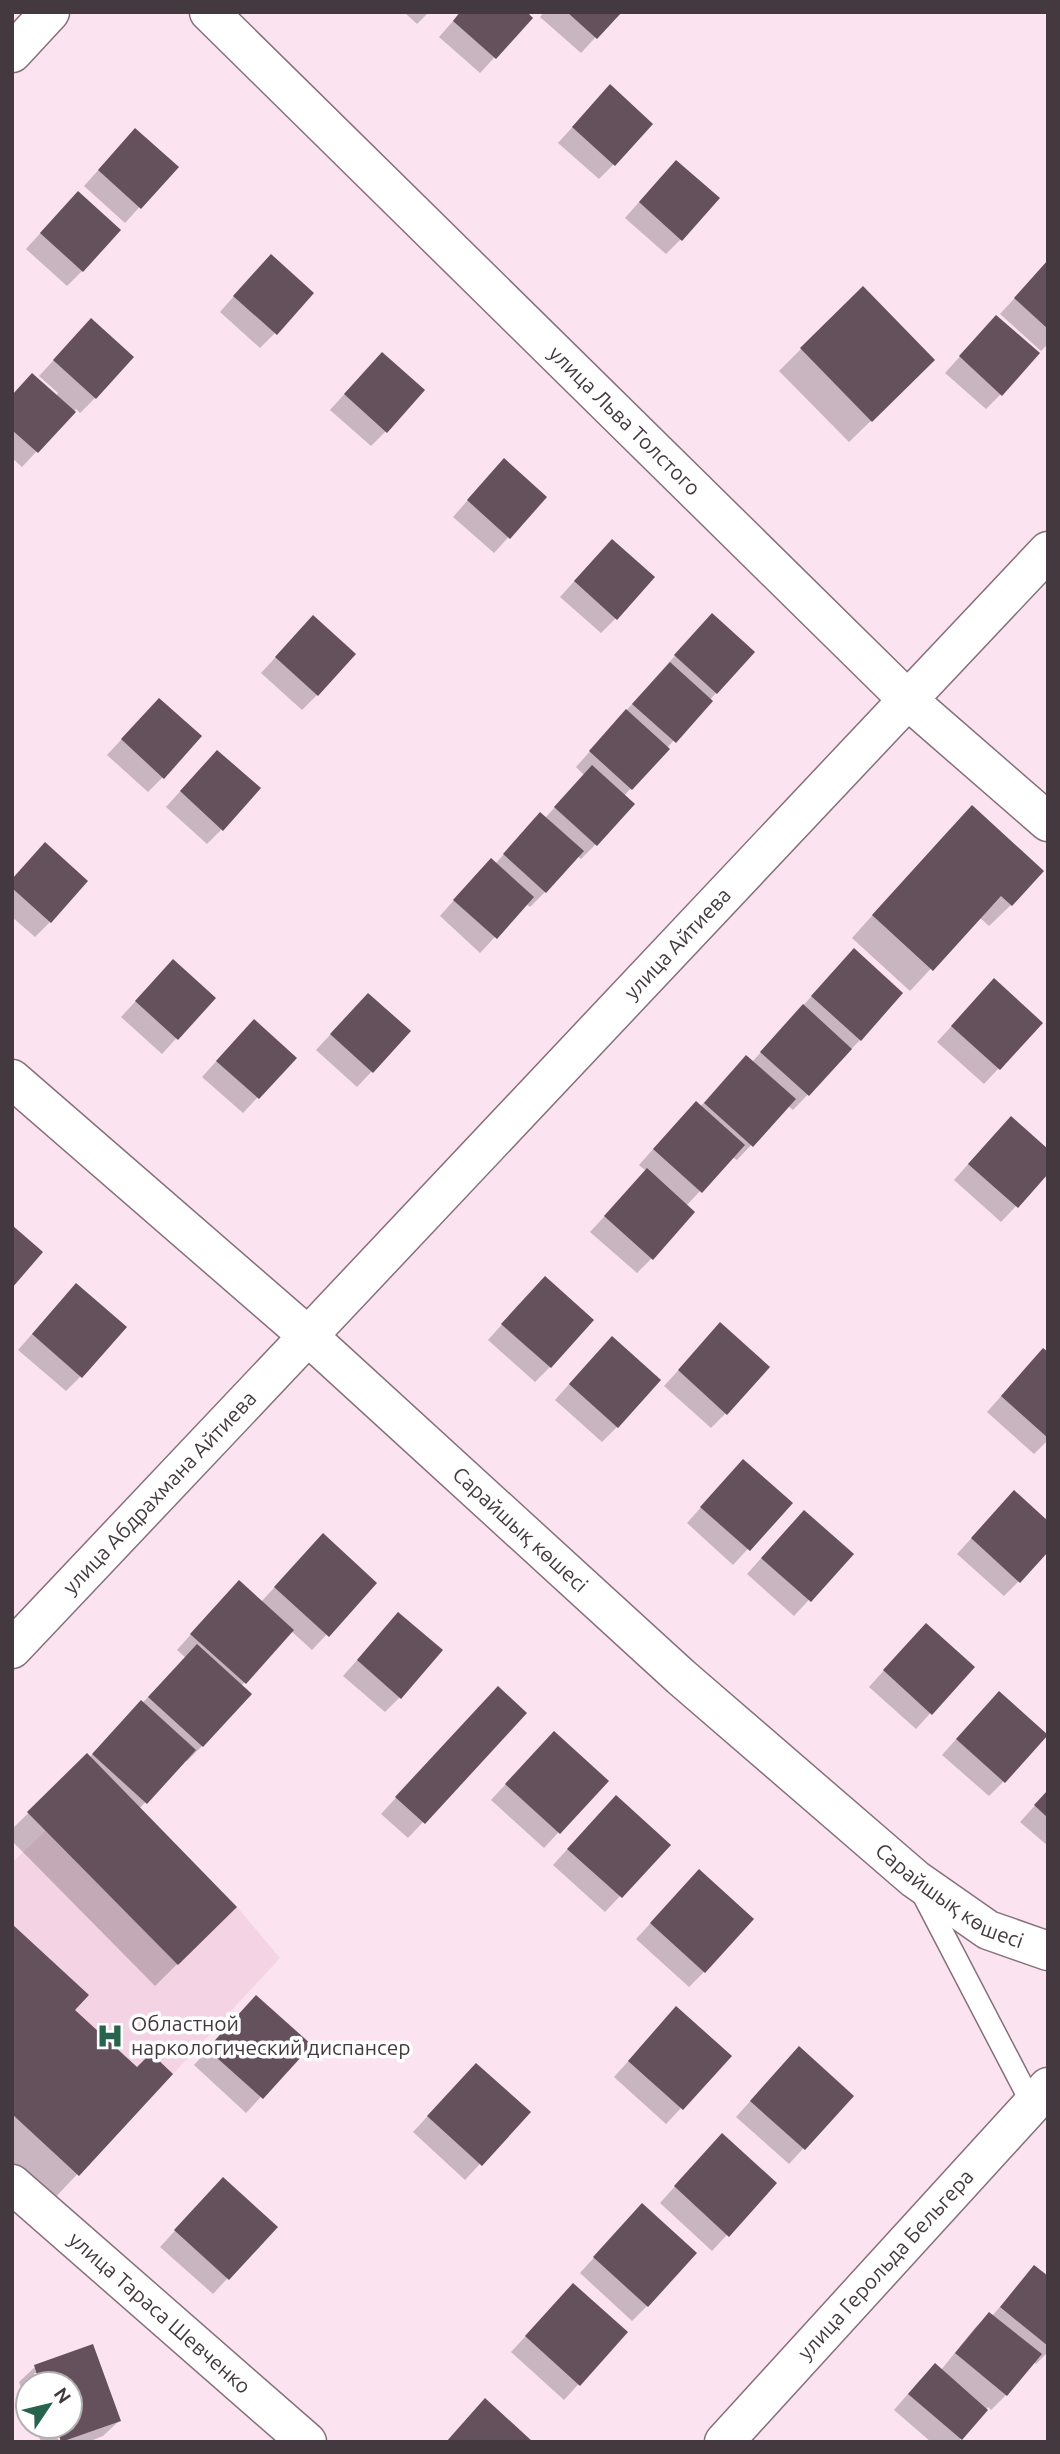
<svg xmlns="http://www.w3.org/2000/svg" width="1060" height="2454" font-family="Ubuntu,sans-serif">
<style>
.built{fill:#f4d4e4}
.shadow{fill:#0003}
.building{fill:#65515c}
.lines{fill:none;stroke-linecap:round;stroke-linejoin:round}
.lane-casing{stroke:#86707b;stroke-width:24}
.street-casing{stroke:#86707b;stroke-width:41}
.secondary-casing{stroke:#86707b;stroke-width:41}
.lane{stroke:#fff;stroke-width:21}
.street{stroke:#fff;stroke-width:38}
.secondary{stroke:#fff;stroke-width:38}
.labels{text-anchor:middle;stroke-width:7;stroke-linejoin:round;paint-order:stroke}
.street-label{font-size:21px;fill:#43393e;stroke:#fff}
.poi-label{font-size:21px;fill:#43393e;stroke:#fff;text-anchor:start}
</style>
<rect width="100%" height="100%" fill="#fbe3ef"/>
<polygon class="built" points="87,1753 237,1907 280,1958 79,2176 12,2114 12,1863 46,1830"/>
<g class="shadow">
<polygon points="404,12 429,12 417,24"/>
<polygon points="461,12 531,18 480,73 439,37"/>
<polygon points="544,12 619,12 581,53 540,17"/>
<polygon points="595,102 614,164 599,179 558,143"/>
<polygon points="120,146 176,167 125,223 84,186"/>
<polygon points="661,177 681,239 666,254 625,218"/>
<polygon points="63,208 82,271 67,286 26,249"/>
<polygon points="1048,262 1048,344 1041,351 1000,314"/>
<polygon points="256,271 275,333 260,348 220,312"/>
<polygon points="982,332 1001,394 986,409 945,373"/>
<polygon points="76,336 131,357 95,398 80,413 76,409 22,467 12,458 12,396 56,396 58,393 39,376"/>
<polygon points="801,349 911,382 849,442 779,371"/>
<polygon points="367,369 386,431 371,446 330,410"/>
<polygon points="489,476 545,497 494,553 453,517"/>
<polygon points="597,556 616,618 601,633 560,597"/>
<polygon points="697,631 716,693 624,796 596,844 581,859 577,856 545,892 530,907 526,904 480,953 440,916 476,875 495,864 526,830 545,818 584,775 576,767"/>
<polygon points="298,633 317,695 302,710 261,673"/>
<polygon points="144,715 163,777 148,792 107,755"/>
<polygon points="202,767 222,829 207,844 166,807"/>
<polygon points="950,829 1011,905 989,926 979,917 910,991 852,938"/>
<polygon points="12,880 50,922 35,937 12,917"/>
<polygon points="839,966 860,1040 793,1110 788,1106 737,1160 732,1157 686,1206 652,1258 637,1273 590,1232 646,1171 639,1165 681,1118 696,1103 700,1107 731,1072 752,1062"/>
<polygon points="158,977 213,998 162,1054 121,1017"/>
<polygon points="979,996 1041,1023 984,1084 937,1042"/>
<polygon points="353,1010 409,1032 357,1087 316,1050"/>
<polygon points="239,1036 294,1058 243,1113 202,1077"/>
<polygon points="996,1133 1048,1172 1001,1222 954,1180"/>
<polygon points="530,1293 550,1367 535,1382 488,1340"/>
<polygon points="62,1300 81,1376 66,1391 18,1350"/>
<polygon points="706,1340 726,1413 711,1428 664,1386"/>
<polygon points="597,1353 617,1427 602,1442 555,1400"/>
<polygon points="1048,1354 1048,1440 1034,1454 987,1412 1028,1366"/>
<polygon points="728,1477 790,1503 733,1565 687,1523"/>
<polygon points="999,1508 1019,1581 1004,1596 957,1554"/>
<polygon points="789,1527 851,1554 794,1616 747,1574"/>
<polygon points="308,1551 375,1583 312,1650 291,1631 241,1686 249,1694 202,1746 187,1761 185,1760 139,1809 235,1907 155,1986 12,1841 12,1829 87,1756 89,1758 186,1658 177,1650 224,1597 261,1602"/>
<polygon points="398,1614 400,1697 385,1712 343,1676"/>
<polygon points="911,1640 972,1667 916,1729 869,1687"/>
<polygon points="483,1703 525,1713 408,1838 381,1814"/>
<polygon points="984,1708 1004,1781 989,1796 942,1755"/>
<polygon points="539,1748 606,1781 544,1848 491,1800"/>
<polygon points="1048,1791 1048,1846 1020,1822"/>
<polygon points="601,1812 668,1845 605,1912 553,1865"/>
<polygon points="684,1887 704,1972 689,1987 636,1939"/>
<polygon points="12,1926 73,2010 137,2069 171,2075 50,2203 12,2167"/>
<polygon points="241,2013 309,2045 246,2113 194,2065"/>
<polygon points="662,2024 729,2057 666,2124 614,2077"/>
<polygon points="784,2064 851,2097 789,2164 736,2117"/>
<polygon points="461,2080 528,2112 465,2180 413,2132"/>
<polygon points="707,2151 775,2183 712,2251 660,2203"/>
<polygon points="208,2195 275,2227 213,2294 160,2247"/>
<polygon points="627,2221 647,2306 632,2321 580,2273"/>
<polygon points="1034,2268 1048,2279 1048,2352 1036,2364 1033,2362 1006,2395 991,2410 988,2407 958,2442 931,2442 894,2410 920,2380 941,2370 974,2329 989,2314 992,2316"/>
<polygon points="559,2300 626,2332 564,2400 511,2352"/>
<polygon points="92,2346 119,2421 103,2436 88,2442 63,2442 57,2426 70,2426 70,2384 42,2384 38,2373 34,2373 38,2384 28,2384 28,2406 19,2382 35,2367"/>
<polygon points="35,2426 54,2426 59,2442 41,2442"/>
</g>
<g class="building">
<polygon points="460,12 527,12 533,18 496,59 453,21"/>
<polygon points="567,12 622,12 597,39"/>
<polygon points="610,84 653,124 615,166 572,127"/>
<polygon points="135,128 179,167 141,209 98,170"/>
<polygon points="676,160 720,198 682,241 639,202"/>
<polygon points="78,191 121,230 83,272 40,233"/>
<polygon points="271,254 314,293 277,335 233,296"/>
<polygon points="1048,260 1048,329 1014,298"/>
<polygon points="863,286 935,360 872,422 800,348"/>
<polygon points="996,315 1040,353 1002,396 959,356"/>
<polygon points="91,318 134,357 96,399 53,360"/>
<polygon points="382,352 425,390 387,433 344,394"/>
<polygon points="32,373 76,412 38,453 12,430 12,395"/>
<polygon points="504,458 547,497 510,539 467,500"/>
<polygon points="612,539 655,577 617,620 574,581"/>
<polygon points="712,613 755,652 717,694 674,655"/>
<polygon points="313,615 356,654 318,696 275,657"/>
<polygon points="670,662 713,701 676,743 632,704"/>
<polygon points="159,698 202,736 164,779 121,739"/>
<polygon points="626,709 670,749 632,790 589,751"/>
<polygon points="217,750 261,788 223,831 180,791"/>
<polygon points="592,765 635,804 597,846 554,807"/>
<polygon points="972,805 1044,871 1012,906 1001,896 933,971 872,915"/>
<polygon points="540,812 584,851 546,893 503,854"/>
<polygon points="45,842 88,881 51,923 12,888 12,879"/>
<polygon points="491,858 534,897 497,939 453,900"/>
<polygon points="854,948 903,993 861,1041 811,996"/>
<polygon points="173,959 216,998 178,1040 135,1001"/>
<polygon points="994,978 1043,1023 1000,1070 951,1026"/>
<polygon points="368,993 411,1031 373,1073 330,1034"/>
<polygon points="803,1004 852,1049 809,1096 760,1052"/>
<polygon points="254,1019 297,1058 259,1099 216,1061"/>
<polygon points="746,1055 796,1099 753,1147 704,1103"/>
<polygon points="696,1101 745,1145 702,1193 653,1149"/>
<polygon points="1011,1116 1048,1149 1048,1174 1018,1208 968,1164"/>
<polygon points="647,1168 695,1212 653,1260 604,1216"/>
<polygon points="12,1225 43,1252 12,1288"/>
<polygon points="545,1276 594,1320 551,1368 501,1324"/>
<polygon points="76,1283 127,1327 82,1378 32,1334"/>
<polygon points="720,1322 770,1367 727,1415 678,1370"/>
<polygon points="612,1336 661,1380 618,1428 569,1384"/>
<polygon points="1043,1348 1048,1352 1048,1438 1001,1396"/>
<polygon points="743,1459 793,1503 750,1551 700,1507"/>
<polygon points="1014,1490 1048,1521 1048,1552 1020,1583 971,1538"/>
<polygon points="804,1510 854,1554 811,1602 761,1558"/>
<polygon points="323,1533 377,1583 329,1637 274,1587"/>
<polygon points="239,1580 294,1630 246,1684 190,1634"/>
<polygon points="398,1612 443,1650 401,1699 357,1660"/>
<polygon points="926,1623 975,1667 932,1715 883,1670"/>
<polygon points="197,1644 252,1694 203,1747 148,1697"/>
<polygon points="498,1686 527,1713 425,1824 395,1797"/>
<polygon points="999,1691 1048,1735 1005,1783 956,1739"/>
<polygon points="141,1700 196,1750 147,1804 92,1754"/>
<polygon points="554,1731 609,1781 560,1834 505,1784"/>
<polygon points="87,1753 237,1907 178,1965 27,1812"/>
<polygon points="1048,1790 1048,1818 1034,1805"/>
<polygon points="616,1795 671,1845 622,1898 567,1849"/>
<polygon points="699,1869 754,1919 705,1973 650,1923"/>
<polygon points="12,1924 89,1995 75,2010 137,2067 151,2053 173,2074 79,2176 12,2114"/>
<polygon points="256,1995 312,2045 263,2099 207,2049"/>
<polygon points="676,2006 732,2056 683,2110 628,2061"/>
<polygon points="799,2046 854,2096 805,2150 750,2101"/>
<polygon points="476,2063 531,2112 482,2166 427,2116"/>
<polygon points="722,2133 777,2183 729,2237 674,2186"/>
<polygon points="223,2177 278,2227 229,2280 174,2230"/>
<polygon points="642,2203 697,2253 648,2307 593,2257"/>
<polygon points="1034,2265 1048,2276 1048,2346 1000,2307"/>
<polygon points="573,2283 628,2332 580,2386 525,2336"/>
<polygon points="989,2312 1042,2354 1007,2396 955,2353"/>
<polygon points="93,2344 121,2421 61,2442 56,2426 70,2426 70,2384 40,2384 34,2365"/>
<polygon points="935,2363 988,2410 962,2440 908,2394"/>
<polygon points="485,2398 533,2442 446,2442"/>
</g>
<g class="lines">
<g class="lane-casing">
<polyline id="lane" points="921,1891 1032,2104"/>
</g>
<g class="street-casing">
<g id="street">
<path id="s1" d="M209,12L909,701L1048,822"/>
<polyline points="12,53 50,12"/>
<path id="s2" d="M12,1649L308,1336L681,1677L915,1879L988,1930L1048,1951"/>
<path id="s3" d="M12,2184L307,2442"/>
<path id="s4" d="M724,2442L1048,2087"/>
</g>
</g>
<g class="secondary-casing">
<g id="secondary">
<path id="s5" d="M12,1079L308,1336L1048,551"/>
</g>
</g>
<use href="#lane" class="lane"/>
<use href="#street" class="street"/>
<use href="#secondary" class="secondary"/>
</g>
<defs>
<g id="hospital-bare" transform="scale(2.1)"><path d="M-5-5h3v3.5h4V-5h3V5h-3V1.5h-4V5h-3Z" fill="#28634d" stroke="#fff" stroke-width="2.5" paint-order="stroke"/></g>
</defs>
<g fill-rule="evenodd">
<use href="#hospital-bare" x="110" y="2036"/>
</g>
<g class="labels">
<g class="street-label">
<text dy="7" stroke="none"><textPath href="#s1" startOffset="583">улица Льва Толстого</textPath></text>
<text dy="7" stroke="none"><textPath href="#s5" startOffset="931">улица Айтиева</textPath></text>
<text dy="7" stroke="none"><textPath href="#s2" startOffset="215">улица Абдрахмана Айтиева</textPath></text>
<text dy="7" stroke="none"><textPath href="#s2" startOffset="718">Сарайшық көшесі</textPath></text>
<text dy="7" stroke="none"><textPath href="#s2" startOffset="1284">Сарайшық көшесі</textPath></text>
<text dy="7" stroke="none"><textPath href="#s4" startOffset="240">улица Герольда Бельгера</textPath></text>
<text dy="7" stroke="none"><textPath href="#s3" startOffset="196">улица Тараса Шевченко</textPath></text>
</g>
<g class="poi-label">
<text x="131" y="2031">Областной<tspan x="131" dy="24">наркологический диспансер</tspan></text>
</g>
</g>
<rect width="1060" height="2454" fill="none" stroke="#43393e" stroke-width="28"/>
<g transform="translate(49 2405) rotate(55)"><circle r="33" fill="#ffffff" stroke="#b4b0b2" stroke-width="2"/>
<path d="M0-5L12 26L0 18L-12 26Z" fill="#28634d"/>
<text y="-10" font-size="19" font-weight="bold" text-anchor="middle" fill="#43393e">N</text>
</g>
</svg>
